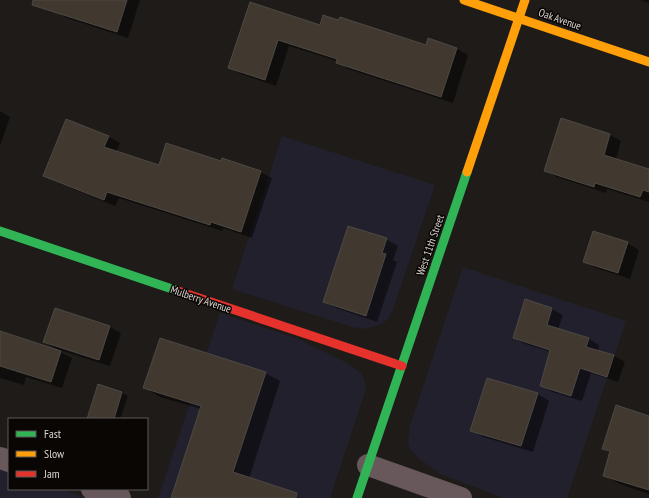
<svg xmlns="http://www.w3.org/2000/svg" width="649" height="498" font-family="'PT Sans Narrow',sans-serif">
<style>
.commercial{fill:#23202e}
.shadow{fill:#0007}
.building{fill:#413930;stroke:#4c4945}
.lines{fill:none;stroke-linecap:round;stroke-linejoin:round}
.street{stroke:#68585c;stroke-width:22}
.fast{stroke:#30b455;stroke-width:9}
.slow{stroke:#ff9f0a;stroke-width:9}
.jam{stroke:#e5322d;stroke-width:9}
.labels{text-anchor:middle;stroke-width:3;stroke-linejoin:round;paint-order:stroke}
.street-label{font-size:11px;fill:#dbd5d0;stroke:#090604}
</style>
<rect width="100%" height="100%" fill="#1e1b18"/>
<g class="commercial">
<polygon points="282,136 435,185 392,312 387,320 379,325 366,329 352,327 232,289"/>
<polygon points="463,267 626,321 567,498 504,498 440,474 417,457 409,447 408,441 410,426"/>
<polygon points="220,313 296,338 345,362 357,370 362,375 366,386 364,395 330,498 158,498"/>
<polygon points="0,469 9,472 9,489 60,489 87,498 0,498"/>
</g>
<g class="shadow">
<polygon points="59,0 140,0 128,38 67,18 55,11"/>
<polygon points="641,0 649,0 649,3"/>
<polygon points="250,4 320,26 427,46 457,49 468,55 453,103 348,69 337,61 289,46 276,86 241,74 229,68"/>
<polygon points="0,111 10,117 0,146"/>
<polygon points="561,120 610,135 621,141 616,159 649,170 649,202 607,189 606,193 557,177 545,171"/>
<polygon points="108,136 120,143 116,152 159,166 222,162 260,172 272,178 252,238 223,228 222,231 119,198 115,206 56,182 44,176"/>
<polygon points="386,239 398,246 393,260 397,262 377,322 336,308 324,302"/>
<polygon points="627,243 639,250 630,279 596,268 585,262"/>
<polygon points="526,301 552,309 563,315 558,330 589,339 599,345 598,351 614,356 625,362 618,382 591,373 582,401 552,392 541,385 551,352 525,344 514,338"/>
<polygon points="110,327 121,333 110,366 56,349 45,342"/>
<polygon points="0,332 60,352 72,358 62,388 26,377 24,385 0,378"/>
<polygon points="265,373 280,381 249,479 288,492 300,498 173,498 201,409 160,397 145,388"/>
<polygon points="488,379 538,394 549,401 533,452 483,437 471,430"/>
<polygon points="99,385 122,393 128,396 120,419 98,419"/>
<polygon points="649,417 649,494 620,484 604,475 611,453 603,448"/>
</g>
<g class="building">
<polygon points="33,0 127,0 117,32 32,5"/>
<polygon points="250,2 320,25 323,15 338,20 340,17 426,45 428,38 457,48 441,97 336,63 337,59 278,40 265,80 228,68"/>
<polygon points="561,118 610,134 604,155 649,169 649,192 643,190 640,197 595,183 594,187 544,171"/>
<polygon points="66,119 109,136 104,147 159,165 166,143 221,161 222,158 261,171 241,232 211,222 210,225 107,192 104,200 43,176"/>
<polygon points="348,226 387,238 382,253 386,254 366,316 323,302"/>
<polygon points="593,231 628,242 618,273 583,262"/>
<polygon points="525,299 552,308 547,325 589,338 586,347 614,355 607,377 580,368 571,396 540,386 550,350 513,338"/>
<polygon points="55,308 110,326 99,360 43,342"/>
<polygon points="0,331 61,351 51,382 0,366"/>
<polygon points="160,338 266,372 233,472 297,493 296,498 171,498 201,406 143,388"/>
<polygon points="487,378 538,393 521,446 470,431"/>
<polygon points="98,384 122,392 114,419 87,419"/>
<polygon points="616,405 649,416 649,490 603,476 610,451 602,449"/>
</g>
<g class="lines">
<g class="street">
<polyline points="0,458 9,461"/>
<polyline points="368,465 461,498"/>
<polyline points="92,489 120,498"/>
</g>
<g class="fast">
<polyline points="0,231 178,291"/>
<polyline points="357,498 467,172"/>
</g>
<g class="slow">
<polyline points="464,0 649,62"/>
<polyline points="467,172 525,0"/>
</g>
<polyline class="jam" points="178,291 402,366"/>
</g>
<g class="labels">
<g class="street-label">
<text transform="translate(560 19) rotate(19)" y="4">Oak Avenue</text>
<text transform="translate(430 245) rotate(-71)" y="4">West 11th Street</text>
<text transform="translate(201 299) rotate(19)" y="4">Mulberry Avenue</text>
</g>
</g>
<rect x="8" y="418" width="140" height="72" fill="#090604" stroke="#5d5956"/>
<rect x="16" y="431" width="20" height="6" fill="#30b455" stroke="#5d5956"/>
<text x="44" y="438" font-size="12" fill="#dbd5d0">Fast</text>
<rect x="16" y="451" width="20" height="6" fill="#ff9f0a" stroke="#5d5956"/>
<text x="44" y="458" font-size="12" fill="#dbd5d0">Slow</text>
<rect x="16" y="471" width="20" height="6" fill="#e5322d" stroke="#5d5956"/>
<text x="44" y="478" font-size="12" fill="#dbd5d0">Jam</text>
</svg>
